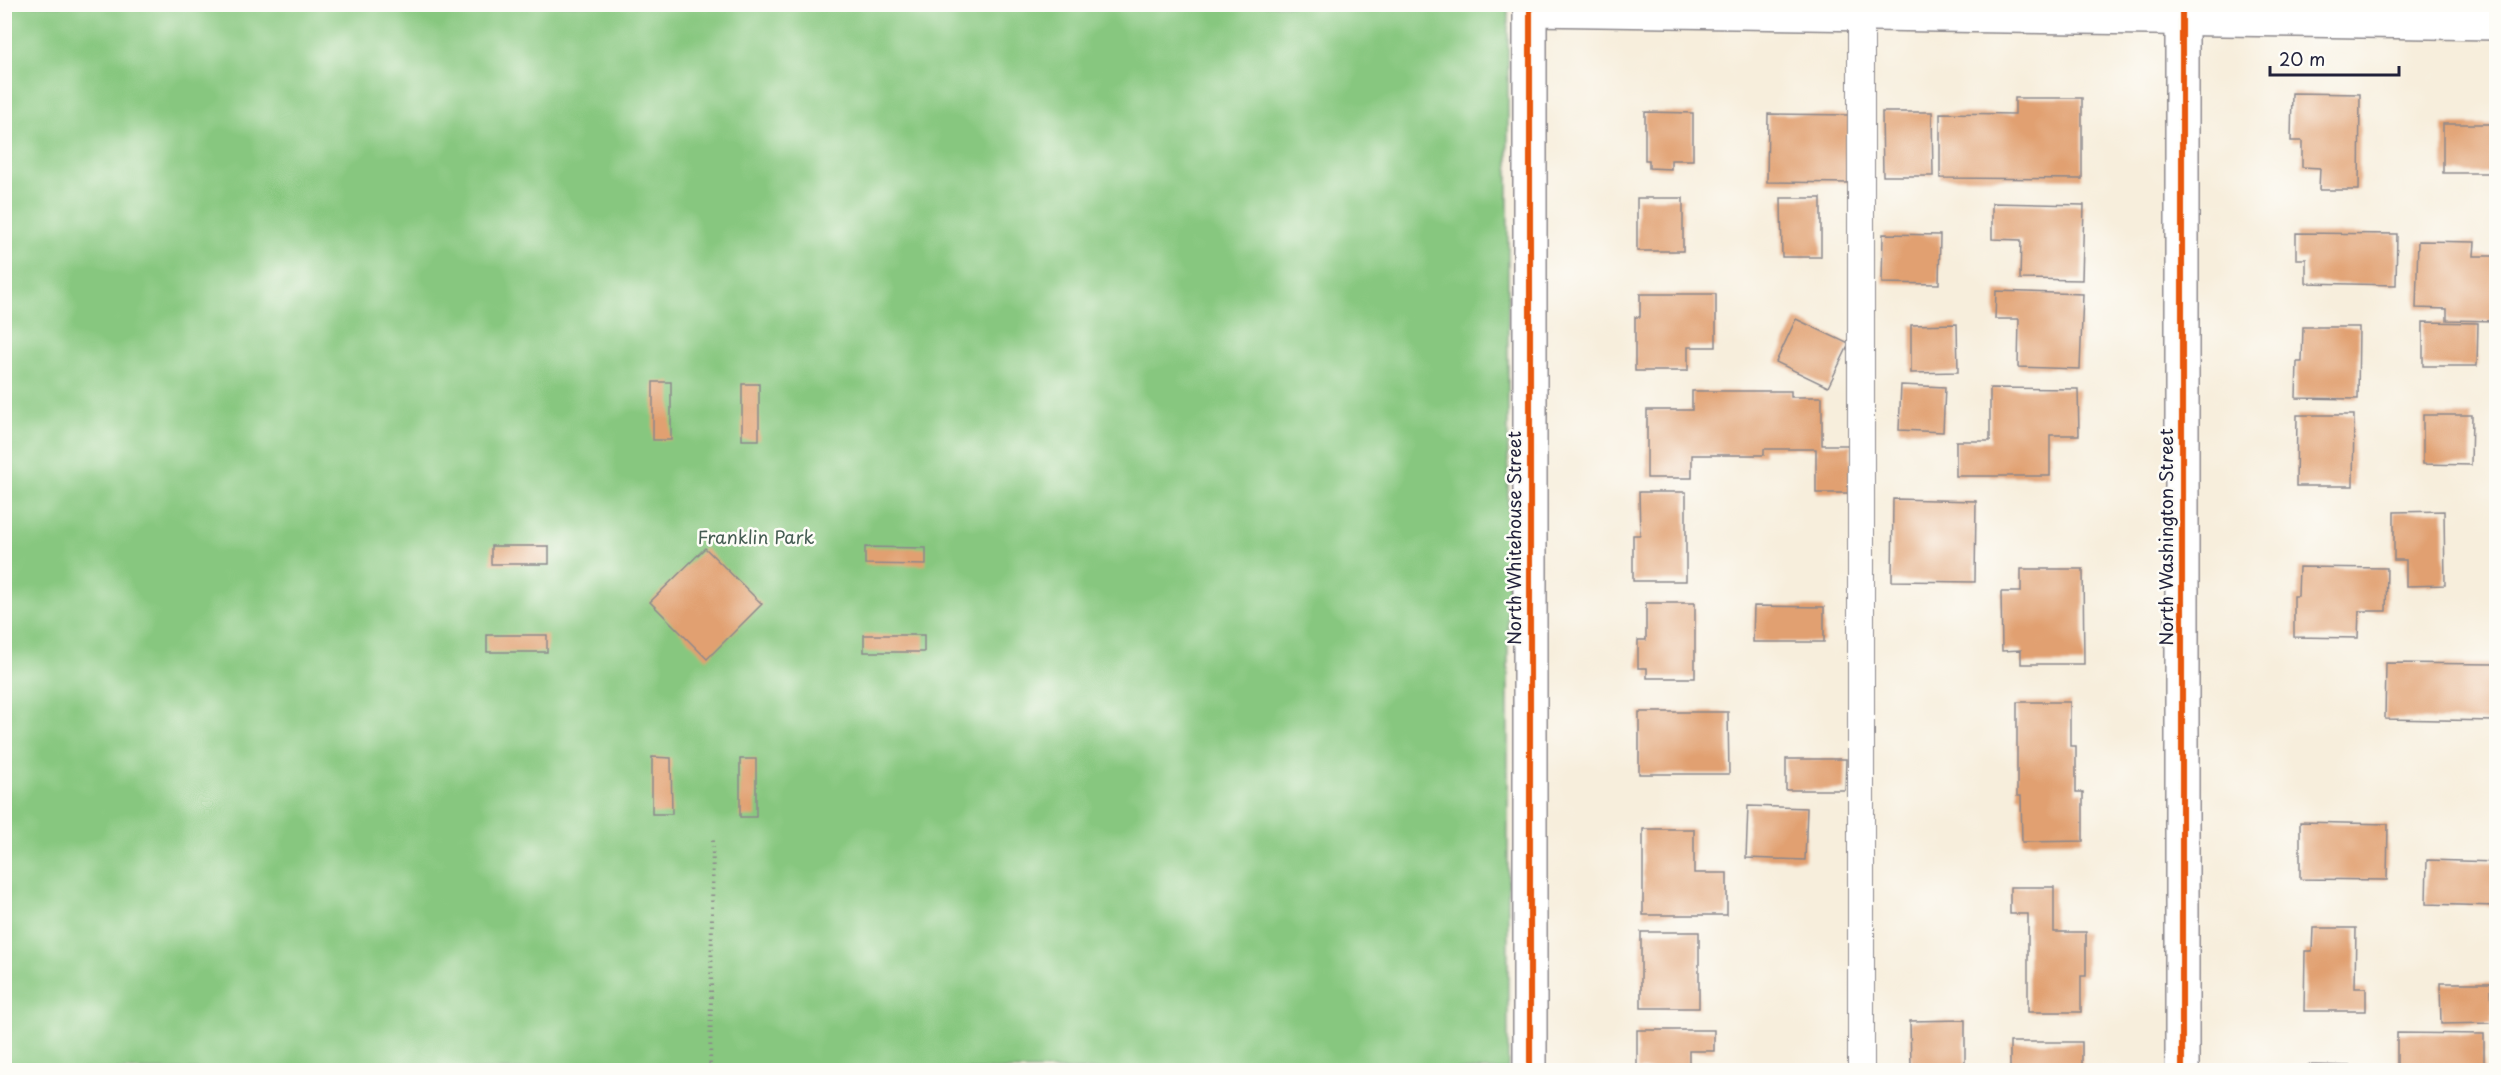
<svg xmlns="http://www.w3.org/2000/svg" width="2501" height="1075" font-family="'Playpen Sans',sans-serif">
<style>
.green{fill:#87c77f;stroke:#54745d;stroke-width:1.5}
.building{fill:#e1a071}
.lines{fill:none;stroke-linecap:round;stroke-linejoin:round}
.lane-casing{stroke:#8c888c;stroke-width:28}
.street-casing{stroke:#8c888c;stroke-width:36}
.path{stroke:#8c888c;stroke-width:4;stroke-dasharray:1.5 4.5;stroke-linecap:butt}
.lane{stroke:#fff;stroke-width:26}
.street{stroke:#fff;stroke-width:33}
.cycleway-casing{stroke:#fdfcf7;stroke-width:10}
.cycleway{stroke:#e8590c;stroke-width:6}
.labels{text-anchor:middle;stroke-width:5;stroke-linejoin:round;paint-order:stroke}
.street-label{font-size:18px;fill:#22223b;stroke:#fdfcf7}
.park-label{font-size:18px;fill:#455c53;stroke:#fdfcf7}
</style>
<rect width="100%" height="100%" fill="#fdfcf7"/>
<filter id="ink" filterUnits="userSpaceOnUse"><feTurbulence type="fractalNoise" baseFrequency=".0167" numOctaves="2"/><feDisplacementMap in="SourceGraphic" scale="12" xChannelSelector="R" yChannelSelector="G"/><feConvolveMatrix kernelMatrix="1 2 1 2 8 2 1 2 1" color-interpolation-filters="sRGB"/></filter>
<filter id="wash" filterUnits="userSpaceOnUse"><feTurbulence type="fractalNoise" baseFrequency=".008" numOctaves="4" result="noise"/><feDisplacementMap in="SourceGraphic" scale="24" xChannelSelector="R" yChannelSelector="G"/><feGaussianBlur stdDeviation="1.35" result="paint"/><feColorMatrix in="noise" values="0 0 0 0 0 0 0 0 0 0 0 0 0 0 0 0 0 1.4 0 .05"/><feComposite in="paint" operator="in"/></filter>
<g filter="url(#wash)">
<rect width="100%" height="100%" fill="#f7eedc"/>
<rect class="green" x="5" y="5" width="1503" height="1065"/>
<g id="blocks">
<g class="building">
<polygon points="2292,93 2360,94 2359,190 2319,190 2320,168 2302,167 2302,141 2291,141"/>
<polygon points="2015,98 2082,98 2082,179 1940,178 1940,113 2015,114"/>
<polygon points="1645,112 1693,113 1693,160 1671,160 1671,169 1649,168 1649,160 1645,160"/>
<polygon points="1882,112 1932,112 1933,176 1883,176"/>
<polygon points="1768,114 1851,115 1850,183 1767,182"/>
<rect x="2443" y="124" width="53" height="49"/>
<rect x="1637" y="198" width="46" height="53"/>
<polygon points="1781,198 1821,198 1821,257 1782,257"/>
<polygon points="1992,203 2084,205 2082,280 2020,279 2021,240 1992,239"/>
<polygon points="2296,233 2397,234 2396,285 2306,283 2306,259 2296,259"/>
<polygon points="1883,234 1940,235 1939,284 1882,283"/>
<polygon points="2418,241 2475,242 2474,256 2496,256 2496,321 2447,320 2447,309 2416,308"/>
<polygon points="1996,291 2083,294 2080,369 2018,367 2019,319 1995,319"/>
<polygon points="1640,294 1716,294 1716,347 1688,347 1688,371 1635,371 1635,317 1640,317"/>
<polygon points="1796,319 1849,344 1828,387 1776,362"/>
<polygon points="2423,322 2478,323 2477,366 2423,366"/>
<polygon points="1957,324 1958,372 1911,373 1911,325"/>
<polygon points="2303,327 2359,327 2358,399 2296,398 2297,362 2302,362"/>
<rect x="653" y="382" width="18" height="58"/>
<rect x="742" y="384" width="17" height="56"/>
<polygon points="1901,385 1945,387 1943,432 1899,430"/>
<polygon points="1990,388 2078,389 2079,435 2050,435 2050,476 1956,476 1956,441 1990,441"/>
<polygon points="1692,391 1791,391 1791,397 1822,397 1822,445 1851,445 1851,493 1816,493 1816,449 1764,449 1764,455 1692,455 1692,478 1647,478 1647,410 1692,410"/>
<polygon points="2297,415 2354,415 2353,486 2296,486"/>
<polygon points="2423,415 2472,415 2471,465 2423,464"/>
<polygon points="1639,492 1686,492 1686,581 1633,581 1633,535 1640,535"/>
<polygon points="1893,499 1976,501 1975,582 1892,581"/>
<polygon points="2444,511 2445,585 2406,586 2406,560 2394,560 2394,512"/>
<rect x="491" y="546" width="58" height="18"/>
<polygon points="865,547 926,548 926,565 865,564"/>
<polygon points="705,548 762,604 707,659 650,602"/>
<polygon points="2299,567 2387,568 2386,611 2359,611 2358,638 2294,637 2294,596 2298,596"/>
<polygon points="2021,569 2083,569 2084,664 2021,664 2021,650 2002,651 2001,592 2021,592"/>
<polygon points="1646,603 1695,603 1695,678 1647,678 1647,668 1638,668 1638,640 1646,640"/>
<polygon points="1754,606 1824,607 1824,642 1753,642"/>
<rect x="487" y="635" width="60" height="17"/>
<rect x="864" y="635" width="60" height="17"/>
<polygon points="2386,663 2495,664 2495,721 2385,719"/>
<polygon points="2017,702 2070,702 2070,746 2076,746 2076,792 2083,792 2083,841 2022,842 2021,796 2017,796"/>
<polygon points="1639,712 1728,712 1729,774 1639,774"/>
<polygon points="652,757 671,758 672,814 652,814"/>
<rect x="740" y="759" width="16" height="58"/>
<polygon points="1786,759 1846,759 1845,790 1786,790"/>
<polygon points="1748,806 1807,808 1805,860 1746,858"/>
<polygon points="2300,822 2388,824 2387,880 2300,879"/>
<polygon points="1643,829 1694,829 1694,873 1727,873 1727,915 1643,915"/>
<polygon points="2427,860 2496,862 2496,906 2426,904"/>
<polygon points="2010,887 2054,887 2054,932 2086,932 2086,976 2081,976 2081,1012 2028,1012 2028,914 2010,914"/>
<polygon points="2313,928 2356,928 2355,988 2366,988 2366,1011 2304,1011 2305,951 2312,951"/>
<rect x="1641" y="932" width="58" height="76"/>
<polygon points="2440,983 2491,983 2492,1023 2441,1024"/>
<polygon points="1965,1020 1965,1067 1911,1067 1910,1021"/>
<polygon points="1637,1030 1714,1030 1714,1051 1689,1051 1689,1070 1637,1070"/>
<polygon points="2397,1033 2484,1034 2484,1070 2397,1070"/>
<polygon points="2010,1042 2082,1042 2082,1067 2091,1067 2091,1070 2010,1070"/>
<polygon points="2308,1065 2356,1066 2356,1070 2308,1070"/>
</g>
</g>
</g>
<g filter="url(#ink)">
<use href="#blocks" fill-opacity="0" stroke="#8c888c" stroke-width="1.5"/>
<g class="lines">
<g class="lane-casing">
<polyline id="lane" points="1861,1070 1861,4"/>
</g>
<g class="street-casing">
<g id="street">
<polyline points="1530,4 1530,1070"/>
<polyline points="2182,4 2182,1070"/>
<polyline points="1530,9 2496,23"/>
</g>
</g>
<polyline class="path" points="710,1070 713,839"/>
<use href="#lane" class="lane"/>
<use href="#street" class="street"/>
<g class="cycleway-casing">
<g id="cycleway">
<polyline points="1530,4 1530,1070"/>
<polyline points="2182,4 2182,1070"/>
</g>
</g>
<use href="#cycleway" class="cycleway"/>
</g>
</g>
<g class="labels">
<g class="street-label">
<text transform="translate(2167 537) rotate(-90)" y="6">North Washington Street</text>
<text transform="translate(1515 538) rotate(-90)" y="6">North Whitehouse Street</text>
</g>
<g class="park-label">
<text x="756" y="544">Franklin Park</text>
</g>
</g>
<rect width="2501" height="1075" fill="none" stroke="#fdfcf7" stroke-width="24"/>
<path d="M2270 66v9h129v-9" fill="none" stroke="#22223b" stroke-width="3"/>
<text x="2279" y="66" font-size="18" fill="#22223b" stroke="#fdfcf7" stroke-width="4.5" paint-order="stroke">20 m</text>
</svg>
